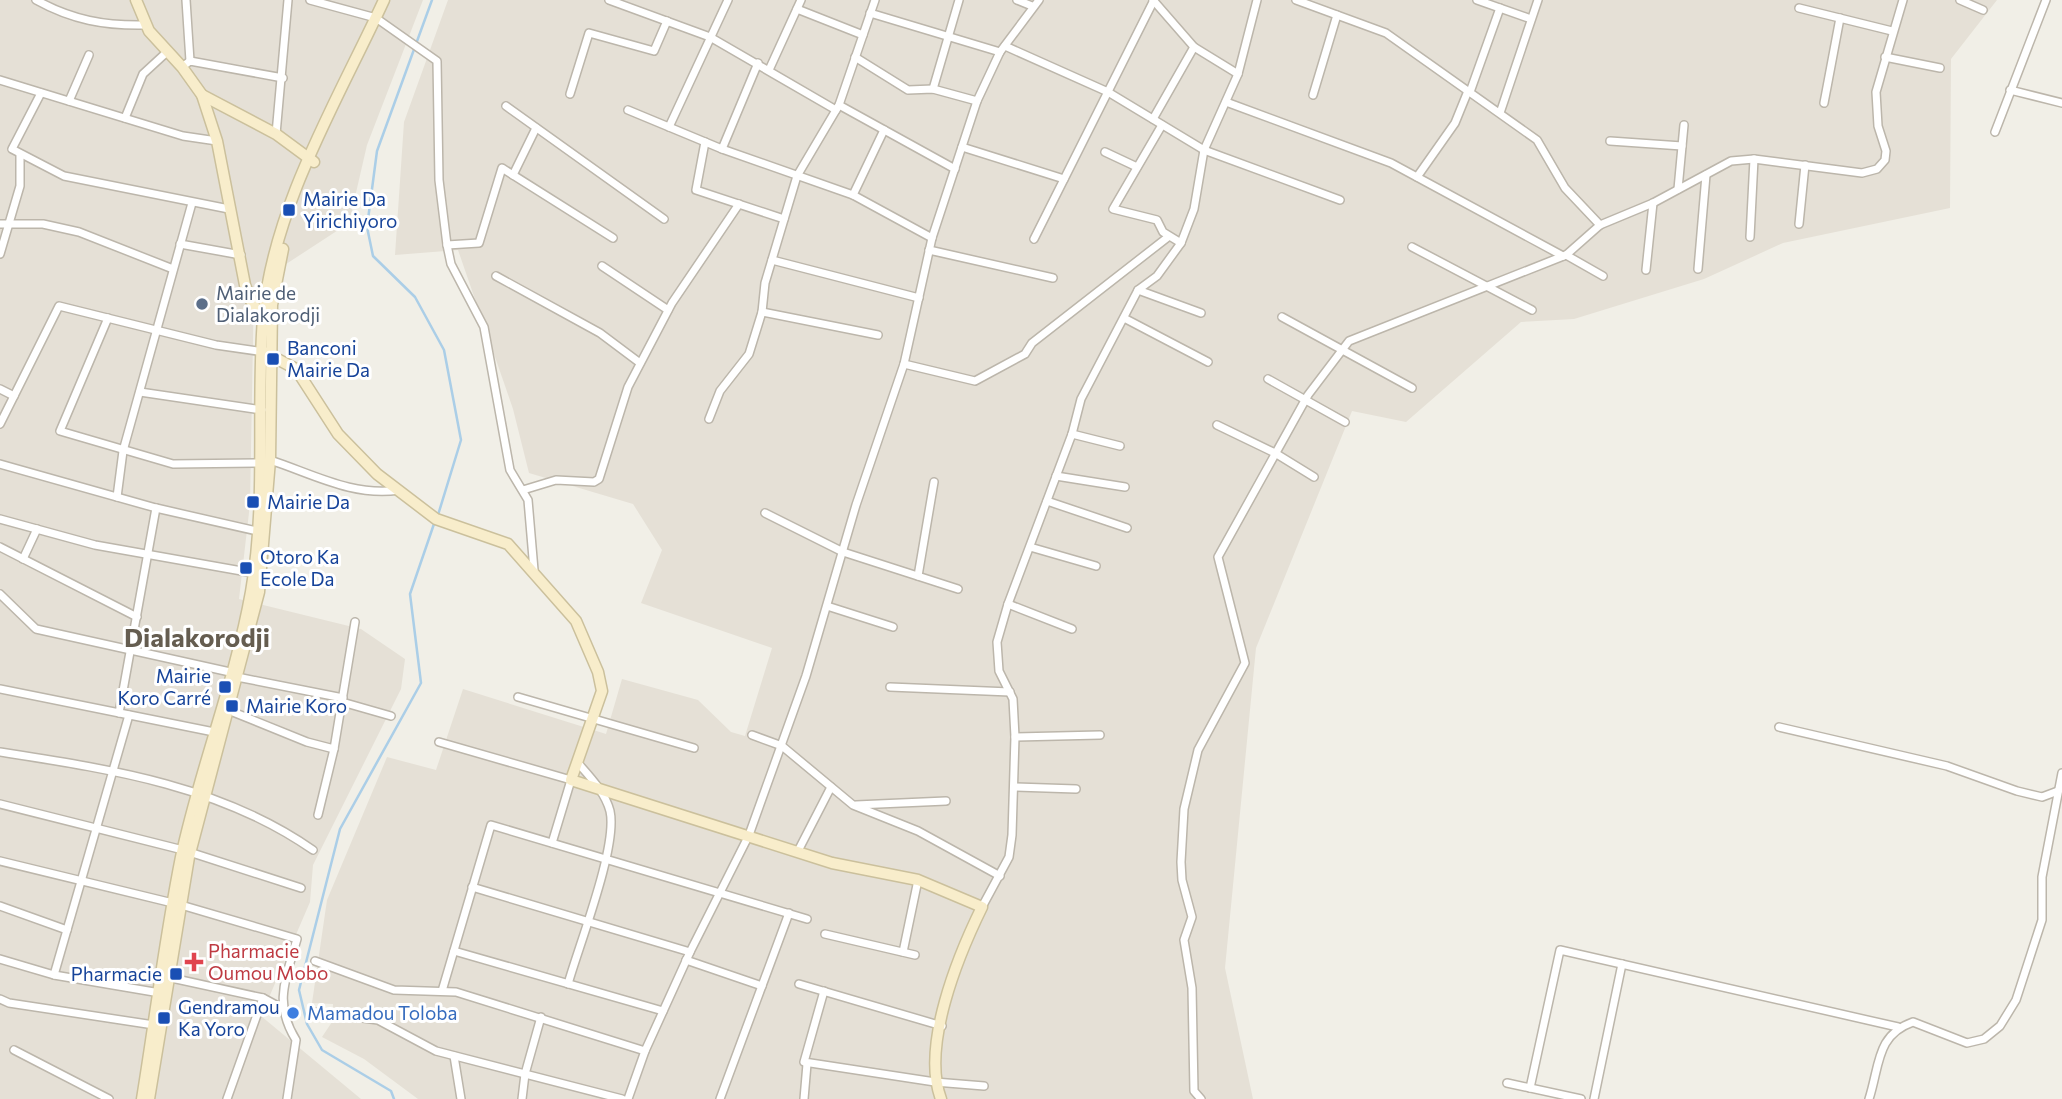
<svg xmlns="http://www.w3.org/2000/svg" width="2062" height="1099" font-family="Commissioner,sans-serif">
<style>
.residential{fill:#e5e0d6}
.lines{fill:none;stroke-linecap:round;stroke-linejoin:round}
.stream{stroke:#abcee7;stroke-width:2.5}
.street-casing{stroke:#bcb6ab;stroke-width:10}
.secondary-casing{stroke:#cbc09c;stroke-width:13}
.street{stroke:#fff;stroke-width:7}
.secondary{stroke:#f8edcb;stroke-width:10}
.transit-dot{fill:#1a4fb4;stroke:#fff;stroke-width:2.5}
.service-dot{fill:#5c6f8a;stroke:#fff;stroke-width:2.5}
.health-dot{fill:#e0444e;stroke:#fff;stroke-width:2.5}
.shop-dot{fill:#3f7fe0;stroke:#fff;stroke-width:2.5}
.labels{text-anchor:middle;stroke-width:6;stroke-linejoin:round;paint-order:stroke}
.transit-label{font-size:19px;fill:#164399;stroke:#fff;text-anchor:start}
.service-label{font-size:19px;fill:#4e5e75;stroke:#fff;text-anchor:start}
.health-label{font-size:19px;fill:#be3a42;stroke:#fff;text-anchor:start}
.shop-label{font-size:19px;fill:#366cbe;stroke:#fff;text-anchor:start}
.district-label{font-size:26px;font-weight:bold;fill:#655d50;stroke:#fff}
</style>
<rect width="100%" height="100%" fill="#f1efe7"/>
<g class="residential">
<polygon points="0,0 423,0 367,145 349,223 254,285 250,504 239,599 361,629 405,659 401,689 313,865 310,902 261,1016 361,1099 0,1099"/>
<polygon points="448,0 1997,0 1951,59 1950,208 1783,243 1704,279 1574,319 1521,322 1406,422 1352,411 1256,648 1225,968 1253,1099 418,1099 364,1059 322,1037 332,1022 333,1004 312,1003 327,900 387,757 436,770 463,689 606,734 622,679 698,700 731,732 745,736 772,648 641,603 662,550 633,504 529,473 513,409 458,250 395,255 404,122"/>
</g>
<g class="lines">
<g class="stream">
<polyline points="432,0 377,151 367,227 373,256 415,297 444,350 461,440 438,515"/>
<polyline points="394,1099 391,1091 322,1050 307,1024 299,990 340,829 421,683 410,594 435,521"/>
</g>
<g class="street-casing">
<g id="street">
<path d="M36,0C72,20 105,26 146,25"/>
<polyline points="186,0 190,61"/>
<polyline points="310,0 376,18 437,61 439,180 447,245 451,264 484,327 510,470 528,500 534,570"/>
<polyline points="609,0 710,37 836,110"/>
<polyline points="1017,0 1032,6"/>
<polyline points="1153,0 1194,47 1238,74"/>
<polyline points="1296,0 1386,33 1537,140 1565,188 1600,225"/>
<polyline points="1477,0 1531,19"/>
<polyline points="1960,0 1983,10"/>
<polyline points="1799,8 1892,31"/>
<polyline points="797,9 863,35"/>
<polyline points="870,13 1000,52"/>
<polyline points="1005,46 1108,92 1204,150 1340,200"/>
<polyline points="855,57 908,90 933,89 977,101"/>
<polyline points="1885,57 1940,68"/>
<polyline points="182,67 190,61 283,78"/>
<polyline points="769,70 801,0"/>
<polyline points="0,80 183,136 217,141"/>
<polyline points="933,89 959,0"/>
<polyline points="2010,90 2062,103"/>
<polyline points="1470,92 1500,8"/>
<polyline points="41,93 12,149 64,176 229,209"/>
<polyline points="570,94 589,33 654,51 667,21"/>
<polyline points="1313,95 1337,15"/>
<polyline points="69,101 89,55"/>
<polyline points="1226,102 1391,163 1563,256"/>
<polyline points="1824,103 1840,18"/>
<polyline points="839,105 955,169"/>
<polyline points="506,106 664,219"/>
<polyline points="628,110 722,149 853,195 932,238"/>
<polyline points="1500,113 1538,0"/>
<polyline points="125,118 143,74 168,51"/>
<polyline points="1153,119 1194,47"/>
<polyline points="1162,125 1113,209 1157,220 1163,232 1181,243"/>
<polyline points="669,127 728,0"/>
<polyline points="1995,132 2046,0"/>
<polyline points="276,134 288,0"/>
<polyline points="1610,141 1682,146"/>
<polyline points="705,142 696,190 784,219"/>
<polyline points="962,147 1064,179"/>
<polyline points="722,149 758,63"/>
<polyline points="1105,152 1137,167"/>
<polyline points="513,175 536,128"/>
<polyline points="1417,177 1455,123 1468,91"/>
<polyline points="1678,189 1684,125"/>
<polyline points="853,195 884,130"/>
<polyline points="0,224 43,224 79,232 173,269"/>
<polyline points="1799,224 1805,165"/>
<polyline points="1750,237 1754,159"/>
<polyline points="1034,239 1154,0"/>
<polyline points="180,244 241,255"/>
<polyline points="447,245 479,243 502,168 613,238"/>
<polyline points="1412,247 1532,310"/>
<polyline points="929,250 1053,278"/>
<polyline points="0,254 20,186 20,154"/>
<polyline points="1566,255 1603,276"/>
<polyline points="772,260 919,298"/>
<polyline points="602,266 668,310"/>
<polyline points="1698,269 1706,175"/>
<polyline points="1646,270 1653,203"/>
<polyline points="496,276 600,333 640,363"/>
<polyline points="1138,290 1201,313"/>
<polyline points="762,312 878,335"/>
<polyline points="1282,317 1412,388"/>
<polyline points="108,318 60,431 173,464 261,463"/>
<polyline points="1124,318 1208,362"/>
<polyline points="904,364 975,381 1025,354 1032,343 1168,237"/>
<polyline points="1268,379 1345,422"/>
<polyline points="0,389 14,396"/>
<polyline points="140,392 262,410"/>
<polyline points="709,419 720,391 749,354 762,312 765,283 797,176 839,105 875,0"/>
<polyline points="0,424 59,306 216,345 264,352"/>
<polyline points="1217,425 1275,453 1314,477"/>
<polyline points="1072,434 1120,446"/>
<path d="M270,460C313,474 353,497 399,490"/>
<polyline points="0,464 156,508 257,531"/>
<polyline points="1056,476 1125,487"/>
<polyline points="523,490 556,480 594,482 599,479 628,387 672,303 739,204"/>
<polyline points="117,497 123,451 192,203"/>
<polyline points="1047,501 1127,528"/>
<polyline points="765,513 843,552 958,589"/>
<polyline points="0,519 95,545 253,573"/>
<polyline points="0,547 137,617"/>
<polyline points="1030,547 1096,566"/>
<polyline points="23,559 37,529"/>
<polyline points="918,576 934,482"/>
<polyline points="0,594 36,629 230,672"/>
<polyline points="1008,604 1072,629"/>
<polyline points="827,606 893,627"/>
<polyline points="237,677 343,698"/>
<polyline points="890,687 1010,692"/>
<polyline points="0,689 214,732"/>
<polyline points="518,697 694,748"/>
<polyline points="342,702 391,716"/>
<polyline points="228,710 307,742 334,749"/>
<polyline points="119,713 156,508"/>
<polyline points="1779,727 1947,766 2017,791 2042,797 2058,791"/>
<polyline points="752,735 782,746 853,805 918,831 1000,876"/>
<polyline points="1015,737 1100,735"/>
<polyline points="439,742 571,780 552,843"/>
<path d="M0,752C109,769 220,785 313,850"/>
<polyline points="1014,787 1076,789"/>
<polyline points="0,804 183,850 301,888"/>
<polyline points="856,805 946,801"/>
<polyline points="318,815 334,749 355,622"/>
<polyline points="798,851 831,787"/>
<path d="M0,861L181,905L297,939C286,978 273,1003 296,1040L287,1099"/>
<polyline points="472,887 690,952"/>
<polyline points="0,906 67,930"/>
<polyline points="982,907 1009,857 1012,835 1015,737 1013,699 999,671 997,642 1008,604 1072,434 1081,399 1138,290 1157,276 1181,243 1194,209 1204,150 1238,74 1257,0"/>
<polyline points="825,934 915,955"/>
<polyline points="454,951 663,1011"/>
<polyline points="903,952 918,880"/>
<polyline points="0,959 54,975 160,993"/>
<polyline points="686,960 762,986"/>
<polyline points="315,961 394,990 456,992 645,1051"/>
<polyline points="54,975 129,715"/>
<polyline points="167,977 263,998 291,1013"/>
<path d="M568,984C579,945 618,846 610,811C605,792 590,777 577,762"/>
<polyline points="799,984 942,1026"/>
<polyline points="442,991 491,825 807,919"/>
<polyline points="824,991 804,1062 935,1082 984,1086"/>
<polyline points="0,999 9,1003 154,1025"/>
<polyline points="317,1012 378,1020 436,1051 622,1099"/>
<polyline points="14,1050 109,1099"/>
<polyline points="454,1056 461,1099"/>
<polyline points="1507,1083 1581,1099"/>
<polyline points="1530,1088 1560,950 1898,1027"/>
<polyline points="227,1099 263,998"/>
<polyline points="522,1099 525,1074 541,1017"/>
<polyline points="628,1099 645,1051 690,952 749,835 806,676 856,505 904,364 932,238 977,101 1000,52 1039,0"/>
<polyline points="720,1099 789,913"/>
<polyline points="804,1099 807,1064"/>
<polyline points="1201,1099 1194,1091 1192,988 1184,940 1192,917 1182,880 1181,862 1184,809 1198,750 1245,663 1218,557 1308,395 1349,341 1566,255 1600,225 1653,203 1731,161 1754,159 1862,173 1877,169 1885,160 1886,151 1878,126 1876,92 1903,0"/>
<polyline points="1594,1099 1622,964"/>
<path d="M1869,1099C1880,1065 1876,1035 1913,1022L1967,1043L1984,1039L2000,1026L2016,1000L2042,920V877L2062,773"/>
</g>
</g>
<g class="secondary-casing">
<g id="secondary">
<polyline points="136,0 149,31 182,67 202,95 217,141 245,285 251,301 264,320"/>
<polyline points="202,95 276,134 314,162"/>
<path d="M264,352L296,369L338,434L377,474L436,519L508,544L576,621L598,672L602,691L571,780L832,863L918,880L982,907C958,956 921,1046 941,1099"/>
<path d="M142,1099C155,1019 165,937 181,857C200,768 235,682 251,592C267,502 256,409 263,318C273,206 338,100 384,0"/>
<polyline points="149,1099 189,857 259,592 270,460 272,305 283,249"/>
</g>
</g>
<use href="#street" class="street"/>
<use href="#secondary" class="secondary"/>
</g>
<g class="transit-dot">
<rect x="282" y="203" width="14" height="14" rx="3.5"/>
<rect x="266" y="352" width="14" height="14" rx="3.5"/>
<rect x="246" y="495" width="14" height="14" rx="3.5"/>
<rect x="239" y="561" width="14" height="14" rx="3.5"/>
<rect x="218" y="680" width="14" height="14" rx="3.5"/>
<rect x="225" y="699" width="14" height="14" rx="3.5"/>
<rect x="169" y="967" width="14" height="14" rx="3.5"/>
<rect x="157" y="1011" width="14" height="14" rx="3.5"/>
</g>
<circle class="service-dot" cx="202" cy="304" r="7"/>
<path class="health-dot" d="M190.5 951.5h7v7h7v7h-7v7h-7v-7h-7v-7h7z"/>
<circle class="shop-dot" cx="293" cy="1013" r="7"/>
<g class="labels">
<g class="transit-label">
<text x="303" y="206">Mairie Da<tspan x="303" dy="22">Yirichiyoro</tspan></text>
<text x="287" y="355">Banconi<tspan x="287" dy="22">Mairie Da</tspan></text>
<text x="267" y="509">Mairie Da</text>
<text x="260" y="564">Otoro Ka<tspan x="260" dy="22">Ecole Da</tspan></text>
<text x="211" y="683" text-anchor="end">Mairie<tspan x="211" dy="22">Koro Carré</tspan></text>
<text x="246" y="713">Mairie Koro</text>
<text x="162" y="981" text-anchor="end">Pharmacie</text>
<text x="178" y="1014">Gendramou<tspan x="178" dy="22">Ka Yoro</tspan></text>
</g>
<g class="service-label">
<text x="216" y="300">Mairie de<tspan x="216" dy="22">Dialakorodji</tspan></text>
</g>
<g class="health-label">
<text x="208" y="958">Pharmacie<tspan x="208" dy="22">Oumou Mobo</tspan></text>
</g>
<g class="shop-label">
<text x="307" y="1020">Mamadou Toloba</text>
</g>
<g class="district-label">
<text x="197" y="647">Dialakorodji</text>
</g>
</g>
</svg>
